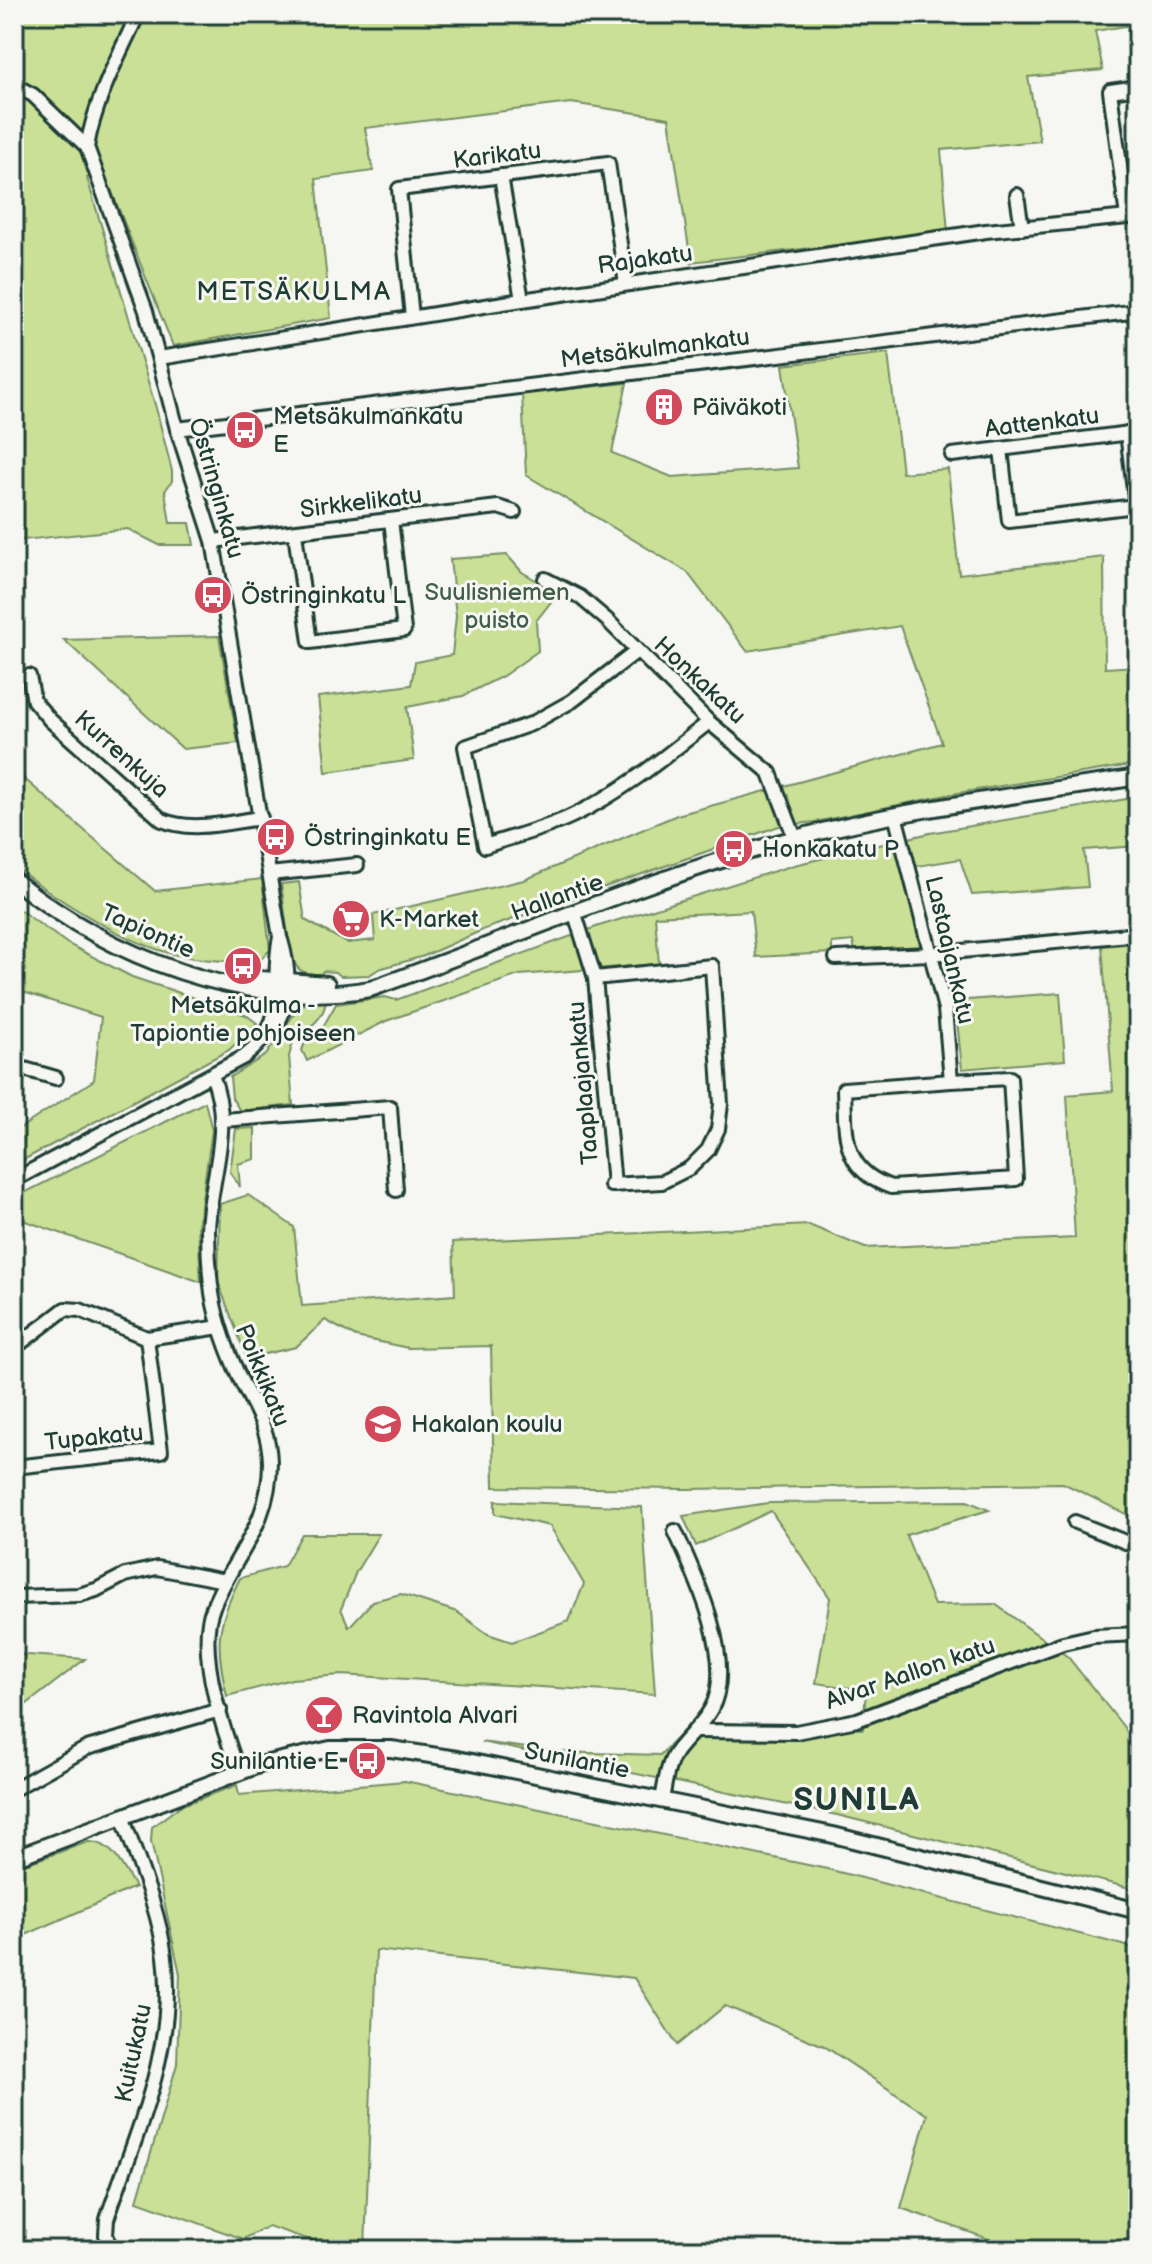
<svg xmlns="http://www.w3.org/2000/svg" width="1152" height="2264" font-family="'Balsamiq Sans',sans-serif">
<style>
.green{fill:#c9e096;stroke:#748e65;stroke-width:2}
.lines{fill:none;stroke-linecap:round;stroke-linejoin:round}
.minor-casing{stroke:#1f3d34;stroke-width:18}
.tertiary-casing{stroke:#1f3d34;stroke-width:20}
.minor{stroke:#f6f6f2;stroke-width:12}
.tertiary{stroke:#f6f6f2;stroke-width:14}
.labels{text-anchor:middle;stroke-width:6;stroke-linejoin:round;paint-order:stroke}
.street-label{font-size:24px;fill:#1f3d34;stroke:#f6f6f2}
.poi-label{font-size:24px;fill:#1f3d34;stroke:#f6f6f2;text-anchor:start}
.park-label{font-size:24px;fill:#415e48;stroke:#f6f6f2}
.neighbourhood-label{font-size:26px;letter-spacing:2px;fill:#1f3d34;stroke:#f6f6f2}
.district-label{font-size:32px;font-weight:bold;letter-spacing:2px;fill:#1f3d34;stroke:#f6f6f2}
</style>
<rect width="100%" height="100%" fill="#f6f6f2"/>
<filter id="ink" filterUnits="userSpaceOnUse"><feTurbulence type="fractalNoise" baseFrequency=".0125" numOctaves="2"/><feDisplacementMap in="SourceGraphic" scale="16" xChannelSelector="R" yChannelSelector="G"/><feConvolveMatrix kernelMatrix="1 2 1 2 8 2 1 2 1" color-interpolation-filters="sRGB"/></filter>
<g filter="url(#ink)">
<g class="green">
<polygon points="14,14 1138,14 1138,24 1095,31 1103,70 1028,77 1040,141 941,150 948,232 691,262 669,118 571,103 365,128 373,171 316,179 331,318 173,346 104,172 87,178 156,408 172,471 172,481 165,491 170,523 190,523 194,545 159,545 128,529 14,541"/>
<path d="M888,353L902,473L948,469L959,574L1104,557L1105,668L1138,666V759L1125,766L952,794L815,822L779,826L485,929L424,956L379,969L369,975L341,976L335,972L323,971L321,974C313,974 303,974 297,967C288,955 284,901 281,884L299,882L305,920L347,943L375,940L373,915L524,880L677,815L942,743L900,626L747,651L687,572L526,475L522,394L627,383L612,453L672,477L798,468L783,365Z"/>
<polygon points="507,555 522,572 558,593 536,621 538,651 503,676 463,696 407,707 414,760 326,772 318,697 411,685 415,662 452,655 456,616 450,559"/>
<polygon points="219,636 238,743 183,749 64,640"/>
<path d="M14,770L155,891L262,879L270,950L257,963C231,961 203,961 177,955C124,943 56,899 14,866Z"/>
<polygon points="1138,797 1138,846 1084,850 1088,887 972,895 960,859 905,868 925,948 855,952 853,941 832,943 832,953 756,957 751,911 655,916 659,964 519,975 386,1021 307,1061 302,1050 307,1038 324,1025 336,1004 385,997 396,1000 599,926 794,865 930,833"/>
<polygon points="14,906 68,944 132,977 246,1015 257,1023 229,1050 14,1165 14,1132 94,1080 101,1017 14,989"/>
<polygon points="1138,943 1138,1520 1063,1483 687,1489 494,1487 491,1346 408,1348 356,1337 325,1320 296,1347 247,1358 218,1282 220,1204 248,1195 294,1227 302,1306 455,1295 453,1242 809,1225 865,1248 1075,1238 1067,1095 1113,1091 1102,946"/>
<polygon points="1060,993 1065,1060 962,1069 955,1001"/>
<path d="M326,1001C323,1020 311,1027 295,1036L289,1056L293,1105L240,1111L232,1098L230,1077L266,1055L300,1005Z"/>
<polygon points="205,1102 212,1130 198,1226 201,1282 14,1217 14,1198"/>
<polygon points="255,1128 255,1159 238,1164 240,1187 230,1172 236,1129"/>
<path d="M495,1501L642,1507L655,1694L341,1675L292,1679L227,1696C215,1644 216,1626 240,1578L284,1566L302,1534H379L356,1572L341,1609L349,1627L373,1601L401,1594L457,1612L488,1634L512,1642L569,1621L584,1584L550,1526L495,1514Z"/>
<polygon points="967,1501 989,1510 906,1535 934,1605 995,1604 1068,1657 1138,1745 1138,1890 837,1815 481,1742 557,1752 660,1755 692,1722 863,1729 866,1690 816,1683 830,1598 771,1511 696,1546 683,1516 768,1503"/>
<polygon points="14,1654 85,1659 14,1714"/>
<polygon points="405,1781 827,1869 1138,1949 1138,2250 1009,2250 1003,2244 901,2208 927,2115 824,2046 725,2006 677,2045 634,1978 376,1950 365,2250 331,2250 331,2247 268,2226 243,2239 137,2201 177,2064 180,1974 151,1841 152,1827 180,1806 237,1785 239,1795"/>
<path d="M88,1842C113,1841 123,1868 135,1887L14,1940V1868Z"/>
</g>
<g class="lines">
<g class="minor-casing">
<g id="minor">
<polyline points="14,85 33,95 87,147"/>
<polyline points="501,176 522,300"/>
<polyline points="1017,195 1022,228"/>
<polyline points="1127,217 1110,91 1138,87"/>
<polyline points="412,317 399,189 608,163 626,284"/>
<polyline points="159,358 522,300 986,231 1138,216"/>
<polyline points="177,429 1138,311"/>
<polyline points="1001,449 1009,521 1136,506 1127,433"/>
<polyline points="952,455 1138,432"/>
<polyline points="295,533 310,642 404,630 391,520"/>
<polyline points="213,541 498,507 514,512"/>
<polyline points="545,579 580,597 607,620 709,722 770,773 795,838"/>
<path d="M637,651L572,701L531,724L465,747L485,846C514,836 545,829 572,816C623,792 666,756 709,722"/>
<path d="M29,676L34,701L50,720L162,820C193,833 228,822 261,818"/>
<path d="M895,815L945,1009L951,1081L1010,1078L1016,1179L891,1187C841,1170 846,1134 844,1089L951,1081"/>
<polyline points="269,874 357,865"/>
<polyline points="575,914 595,978 614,1185"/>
<polyline points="836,958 931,954 1138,934"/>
<polyline points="595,978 712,966 721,1104 718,1129 708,1150 690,1168 662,1182 611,1185"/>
<path d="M278,1023C292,996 289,967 281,940"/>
<polyline points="14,1066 56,1078"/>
<path d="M212,1075C234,1130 210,1175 208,1230C208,1248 209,1267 211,1285C214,1314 225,1345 237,1372C251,1404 269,1424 270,1462C270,1526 235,1553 213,1607C196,1650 223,1730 239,1772"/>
<polyline points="223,1120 390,1107 396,1190"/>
<path d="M14,1180L244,1057C292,1021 269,986 280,937L213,541L177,429L146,311L87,147C95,100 118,57 138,14"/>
<polyline points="147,1338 220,1327"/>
<polyline points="14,1348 65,1309 80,1310 147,1338"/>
<polyline points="14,1467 161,1451 147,1338"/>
<polyline points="1075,1522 1138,1547"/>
<polyline points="14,1597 79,1595 96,1590 125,1575 157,1568 225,1581"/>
<polyline points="694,1731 796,1732 857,1720 1063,1643 1094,1636 1138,1634"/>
<polyline points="14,1789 87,1748 220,1710"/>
<path d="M662,1800C665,1784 667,1765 676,1752C687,1737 702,1725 711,1709C737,1663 695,1574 675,1531"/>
<path d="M111,2250L106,2235L107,2219C135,2135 177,2048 165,1957C159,1909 138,1862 122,1816"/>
</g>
</g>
<g class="tertiary-casing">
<g id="tertiary">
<path d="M14,880C111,958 244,1010 370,989C511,939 649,878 792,839C905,808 1023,795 1138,777"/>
<polyline points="236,977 327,984"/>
<polyline points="14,1858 259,1765 330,1749 391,1749 457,1759 833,1835 1138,1911"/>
</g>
</g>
<use href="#minor" class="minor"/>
<use href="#tertiary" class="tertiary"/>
</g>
</g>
<defs>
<g id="building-disc" transform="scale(2)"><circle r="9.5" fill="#d1495b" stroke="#f6f6f2"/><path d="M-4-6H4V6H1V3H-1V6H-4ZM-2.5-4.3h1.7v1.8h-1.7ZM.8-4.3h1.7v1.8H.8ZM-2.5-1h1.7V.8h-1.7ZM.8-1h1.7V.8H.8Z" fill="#fff"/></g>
<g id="bus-disc" transform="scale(2)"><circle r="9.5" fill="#d1495b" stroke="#f6f6f2"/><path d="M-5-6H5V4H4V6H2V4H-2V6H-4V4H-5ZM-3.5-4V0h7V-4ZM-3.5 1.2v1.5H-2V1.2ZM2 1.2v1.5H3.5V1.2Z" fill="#fff"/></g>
<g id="supermarket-disc" transform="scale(2)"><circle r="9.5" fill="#d1495b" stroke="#f6f6f2"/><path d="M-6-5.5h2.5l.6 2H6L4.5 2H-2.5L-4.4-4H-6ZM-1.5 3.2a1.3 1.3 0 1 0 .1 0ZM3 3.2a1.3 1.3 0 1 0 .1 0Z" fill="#fff"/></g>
<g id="school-disc" transform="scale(2)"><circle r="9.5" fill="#d1495b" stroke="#f6f6f2"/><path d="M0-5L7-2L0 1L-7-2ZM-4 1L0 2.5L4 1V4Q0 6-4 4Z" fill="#fff"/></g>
<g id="bar-disc" transform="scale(2)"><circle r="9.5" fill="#d1495b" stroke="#f6f6f2"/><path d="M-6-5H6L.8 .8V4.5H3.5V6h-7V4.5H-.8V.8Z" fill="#fff"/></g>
</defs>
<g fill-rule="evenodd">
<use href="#building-disc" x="664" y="407"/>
<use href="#bus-disc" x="245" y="430"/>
<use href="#bus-disc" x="213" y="595"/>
<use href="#bus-disc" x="276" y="837"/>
<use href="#bus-disc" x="734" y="849"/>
<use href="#supermarket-disc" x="351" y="919"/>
<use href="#bus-disc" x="243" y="966"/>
<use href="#school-disc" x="383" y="1424"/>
<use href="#bar-disc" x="324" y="1715"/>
<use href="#bus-disc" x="367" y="1761"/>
</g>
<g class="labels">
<g class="street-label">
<text transform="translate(497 155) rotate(-7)" y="8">Karikatu</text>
<text transform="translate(645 259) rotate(-8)" y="8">Rajakatu</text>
<text transform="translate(655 348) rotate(-7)" y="8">Metsäkulmankatu</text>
<text transform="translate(1042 422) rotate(-7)" y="8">Aattenkatu</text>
<text transform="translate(217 488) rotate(74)" y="8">Östringinkatu</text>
<text transform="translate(361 502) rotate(-7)" y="8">Sirkkelikatu</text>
<text transform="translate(700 680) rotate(43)" y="8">Honkakatu</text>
<text transform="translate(122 754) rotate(42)" y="8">Kurrenkuja</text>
<text transform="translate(557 897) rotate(-20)" y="8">Hallantie</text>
<text transform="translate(148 931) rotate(24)" y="8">Tapiontie</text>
<text transform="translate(950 950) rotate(77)" y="8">Lastaajankatu</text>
<text transform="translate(583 1083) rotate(-95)" y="8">Taaplaajankatu</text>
<text transform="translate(263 1375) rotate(68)" y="8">Poikkikatu</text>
<text transform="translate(94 1437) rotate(-6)" y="8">Tupakatu</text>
<text transform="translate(910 1673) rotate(-19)" y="8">Alvar Aallon katu</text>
<text transform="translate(577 1760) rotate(11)" y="8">Sunilantie</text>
<text transform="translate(133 2053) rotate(-78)" y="8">Kuitukatu</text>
</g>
<g class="poi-label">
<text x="692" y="415">Päiväkoti</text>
<text x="273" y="424">Metsäkulmankatu<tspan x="273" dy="28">E</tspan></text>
<text x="241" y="603">Östringinkatu L</text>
<text x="304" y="845">Östringinkatu E</text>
<text x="762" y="857">Honkakatu P</text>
<text x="379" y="927">K-Market</text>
<text x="243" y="1013" text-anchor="middle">Metsäkulma -<tspan x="243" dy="28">Tapiontie pohjoiseen</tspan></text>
<text x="411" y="1432">Hakalan koulu</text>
<text x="352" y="1723">Ravintola Alvari</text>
<text x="339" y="1769" text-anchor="end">Sunilantie E</text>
</g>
<g class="park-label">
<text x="497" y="600">Suulisniemen<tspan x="497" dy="28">puisto</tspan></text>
</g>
<g class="neighbourhood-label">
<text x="294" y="300">METSÄKULMA</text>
</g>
<g class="district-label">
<text x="857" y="1810">SUNILA</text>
</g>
</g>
<rect width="1152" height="2264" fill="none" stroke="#f6f6f2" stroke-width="48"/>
<rect x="24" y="24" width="1104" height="2216" fill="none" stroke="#1f3d34" stroke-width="3" filter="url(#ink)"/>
</svg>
